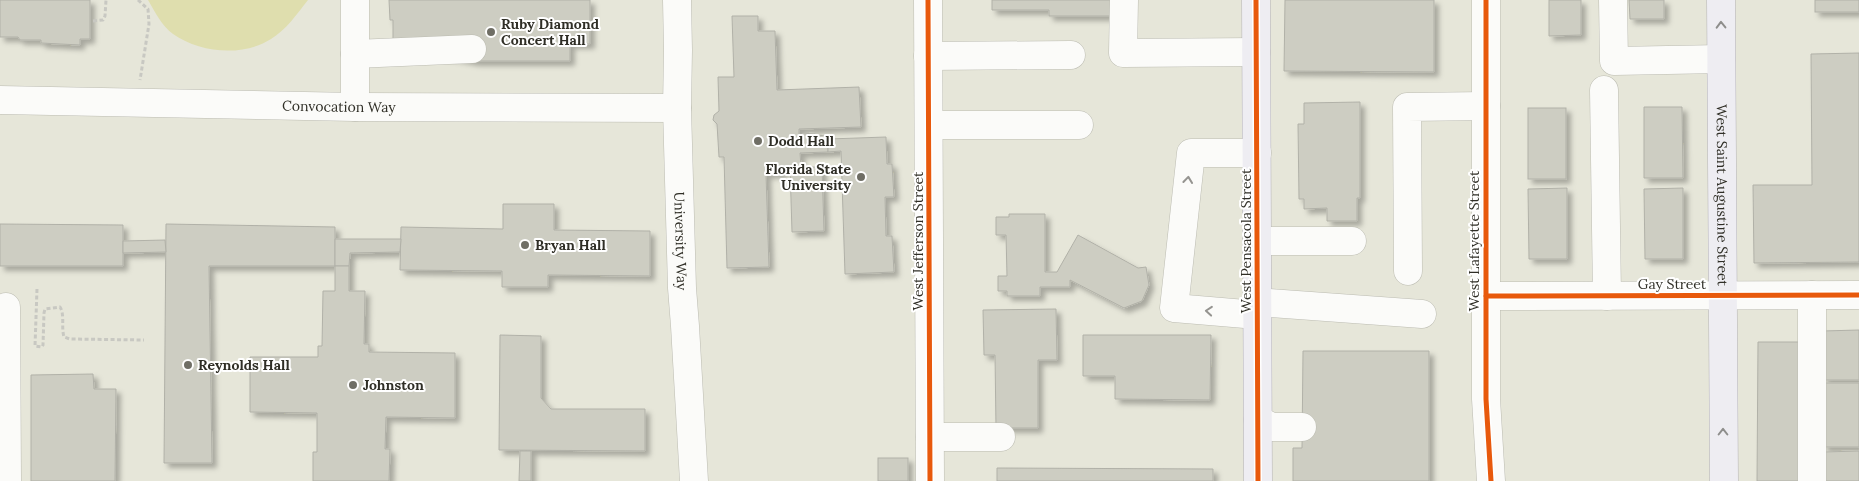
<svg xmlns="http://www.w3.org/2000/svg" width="1859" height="481" font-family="Lora,serif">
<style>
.green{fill:#dfdeae}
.building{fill:#cdcdc2;stroke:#b1b1a8;filter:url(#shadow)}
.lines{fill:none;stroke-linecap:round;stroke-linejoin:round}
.minor-casing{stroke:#bcbcb2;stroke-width:29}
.major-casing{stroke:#b4b2b7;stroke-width:29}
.path{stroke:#c8c8c2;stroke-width:3;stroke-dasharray:4 2.5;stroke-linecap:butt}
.minor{stroke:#fbfbf9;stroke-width:28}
.major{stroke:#eeedf2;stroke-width:28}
.cycleway-casing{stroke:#fff;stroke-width:8}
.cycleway{stroke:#e8590c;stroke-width:5}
.oneway{stroke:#8e8e8c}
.oneway2{stroke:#959490}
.poi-dot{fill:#6f6e65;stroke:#fff;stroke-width:2}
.labels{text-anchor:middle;stroke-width:4;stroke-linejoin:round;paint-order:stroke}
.poi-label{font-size:14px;font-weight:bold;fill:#2f2e26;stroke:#fff;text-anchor:start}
.street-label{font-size:14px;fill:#2f2e26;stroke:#fff}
</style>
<defs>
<filter id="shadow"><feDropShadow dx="4.5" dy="4.5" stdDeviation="2.5" flood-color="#0004"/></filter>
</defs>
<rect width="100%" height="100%" fill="#e6e6d9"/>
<path class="green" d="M148,0H308C297,14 286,30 271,39C243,57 200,53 173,34C162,26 155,12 148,0Z"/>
<g class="building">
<polygon points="0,0 90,0 90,39 80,39 80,45 41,43 41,40 20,40 18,37 0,37"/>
<polygon points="389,0 590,0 590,44 570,44 570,61 474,61 393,45 393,20 390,20"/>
<polygon points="992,0 1112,0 1112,16 1049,16 1049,10 992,10"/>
<polygon points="1285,0 1434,0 1434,72 1284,71"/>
<polygon points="1549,0 1581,0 1581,35 1549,36"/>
<polygon points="1629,0 1664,0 1664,19 1630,19"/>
<rect x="1815" y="0" width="44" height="12"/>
<polygon points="732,16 758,16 758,31 775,31 777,90 859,87 861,127 799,129 799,142 802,142 802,134 815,133 815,136 828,135 828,152 800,153 801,167 822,167 824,231 792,232 790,168 783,169 783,173 766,174 769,267 727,268 724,157 719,157 717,124 713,120 714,115 719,111 718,77 734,77"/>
<polygon points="1859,53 1859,262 1754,263 1753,185 1812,185 1811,54"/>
<polygon points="1360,102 1360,198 1357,198 1357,221 1327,221 1327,208 1304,209 1304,199 1299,199 1298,124 1304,124 1304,103"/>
<polygon points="1644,107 1682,107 1683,178 1644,178"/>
<rect x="1528" y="108" width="38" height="71"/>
<polygon points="886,137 887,164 892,164 894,197 885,197 886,236 892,236 894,272 845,274 841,151 828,152 828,139"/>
<polygon points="1567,188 1567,259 1529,259 1528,189"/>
<polygon points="1683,188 1683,259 1645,259 1644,189"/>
<polygon points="503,204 554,204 554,230 650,231 650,276 548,275 548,287 502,287 502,271 400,270 401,227 503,229"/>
<polygon points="1009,214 1045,214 1045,272 1057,272 1078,235 1138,268 1146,267 1149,285 1142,301 1124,308 1070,280 1070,287 1040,287 1040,296 1007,296 1007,291 998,291 998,276 1007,276 1006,235 996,235 996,217 1009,217"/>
<polygon points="0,224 123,225 123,266 0,266"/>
<polygon points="166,224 335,227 335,266 209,266 212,463 164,463"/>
<polygon points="335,239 401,239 400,252 350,253 349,266 335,266"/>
<polygon points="165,240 166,252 123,253 123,241"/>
<polygon points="335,266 349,266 349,291 365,291 364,344 369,344 369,352 455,353 455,418 386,417 385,449 390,449 389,481 313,481 313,452 317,452 317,413 250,412 250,357 318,357 318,346 322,346 323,291 335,291"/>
<polygon points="1056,309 1057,360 1038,360 1038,428 996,428 995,355 984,355 983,310"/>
<polygon points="1859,330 1859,380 1823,380 1822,331"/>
<polygon points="500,335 541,336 541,398 551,409 645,409 645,451 499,450"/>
<polygon points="1083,335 1211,335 1210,400 1115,399 1115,376 1083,376"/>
<polygon points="1758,342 1802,342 1802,481 1757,481"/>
<polygon points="1303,351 1429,351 1429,481 1293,481 1293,448 1302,448"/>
<polygon points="93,374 94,389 116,389 115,481 31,481 31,375"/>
<rect x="1823" y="383" width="36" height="64"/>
<polygon points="520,451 531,451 531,481 519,481"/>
<polygon points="1859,451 1859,481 1823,481 1823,452"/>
<rect x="878" y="458" width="30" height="23"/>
<polygon points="997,468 1213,469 1213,481 997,481"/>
</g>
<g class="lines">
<g class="minor-casing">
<g id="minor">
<polyline points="355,0 355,107"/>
<path id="s1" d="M677,0L678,50L677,108L682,288L685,326L694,481"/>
<polyline points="928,0 930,481"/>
<polyline points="1124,0 1123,53 1256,52"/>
<polyline points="1486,0 1486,399 1491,481"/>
<polyline points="1613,0 1614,61 1721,59"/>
<polyline points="355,54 472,49"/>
<polyline points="928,56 1071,55"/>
<polyline points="1604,90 1607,296"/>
<path id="s2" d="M0,100L355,107L677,108"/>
<polyline points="929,125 1079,125"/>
<polyline points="1257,153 1191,153 1174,308 1257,315"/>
<polyline points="1257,241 1352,241"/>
<polyline points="1408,271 1407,107 1486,106"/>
<polyline points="1812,295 1812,481"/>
<polyline points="1486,296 1859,295"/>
<polyline points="1257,302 1422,314"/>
<polyline points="6,307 7,481"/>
<polyline points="1258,420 1272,427 1302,427"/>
<polyline points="930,437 1001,437"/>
</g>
</g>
<g class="major-casing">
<g id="major">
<polyline points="1256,0 1258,481"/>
<path id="s3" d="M1721,0L1724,481"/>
</g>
</g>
<g class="path">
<polyline points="138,0 148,9 149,24 140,80"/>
<polyline points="93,21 103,20 105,16 106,0"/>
<path d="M37,289L35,346L42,347L43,345L44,313L45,309L60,307C65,315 61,327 64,337L70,339L144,340"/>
</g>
<use href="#minor" class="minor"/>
<use href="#major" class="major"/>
<g class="cycleway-casing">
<g id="cycleway">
<polyline points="928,0 930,481"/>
<polyline points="1256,0 1258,481"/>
<polyline points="1486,0 1486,399 1491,481"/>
<polyline points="1486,296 1859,295"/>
</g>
</g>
<use href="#cycleway" class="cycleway"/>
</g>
<defs><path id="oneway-chevron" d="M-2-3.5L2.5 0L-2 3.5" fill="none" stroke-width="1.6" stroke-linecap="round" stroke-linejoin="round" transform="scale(1.25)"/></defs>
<g class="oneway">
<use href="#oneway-chevron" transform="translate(1721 25) rotate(-91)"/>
<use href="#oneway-chevron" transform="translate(1723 432) rotate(-90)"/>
</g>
<g class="oneway2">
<use href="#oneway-chevron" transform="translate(1188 180) rotate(-84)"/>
<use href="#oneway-chevron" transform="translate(1209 311) rotate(-175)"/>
</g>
<g class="poi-dot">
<circle cx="491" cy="32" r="5"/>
<circle cx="758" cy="141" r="5"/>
<circle cx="861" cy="177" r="5"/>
<circle cx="525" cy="245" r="5"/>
<circle cx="188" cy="365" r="5"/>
<circle cx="353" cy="385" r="5"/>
</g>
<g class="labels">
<g class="poi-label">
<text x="501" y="29">Ruby Diamond<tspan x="501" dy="16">Concert Hall</tspan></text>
<text x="768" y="146">Dodd Hall</text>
<text x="851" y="174" text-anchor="end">Florida State<tspan x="851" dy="16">University</tspan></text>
<text x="535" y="250">Bryan Hall</text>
<text x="198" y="370">Reynolds Hall</text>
<text x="363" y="390">Johnston</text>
</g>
<g class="street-label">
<text dy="5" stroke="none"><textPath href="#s2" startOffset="339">Convocation Way</textPath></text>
<text dy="5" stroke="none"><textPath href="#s3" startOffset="195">West Saint Augustine Street</textPath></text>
<text dy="5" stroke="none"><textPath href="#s1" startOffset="241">University Way</textPath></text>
<text transform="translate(918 241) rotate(-90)" y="5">West Jefferson Street</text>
<text transform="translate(1246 241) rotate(-90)" y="5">West Pensacola Street</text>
<text transform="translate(1474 241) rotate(-90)" y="5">West Lafayette Street</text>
<text x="1672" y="289">Gay Street</text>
</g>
</g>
</svg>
